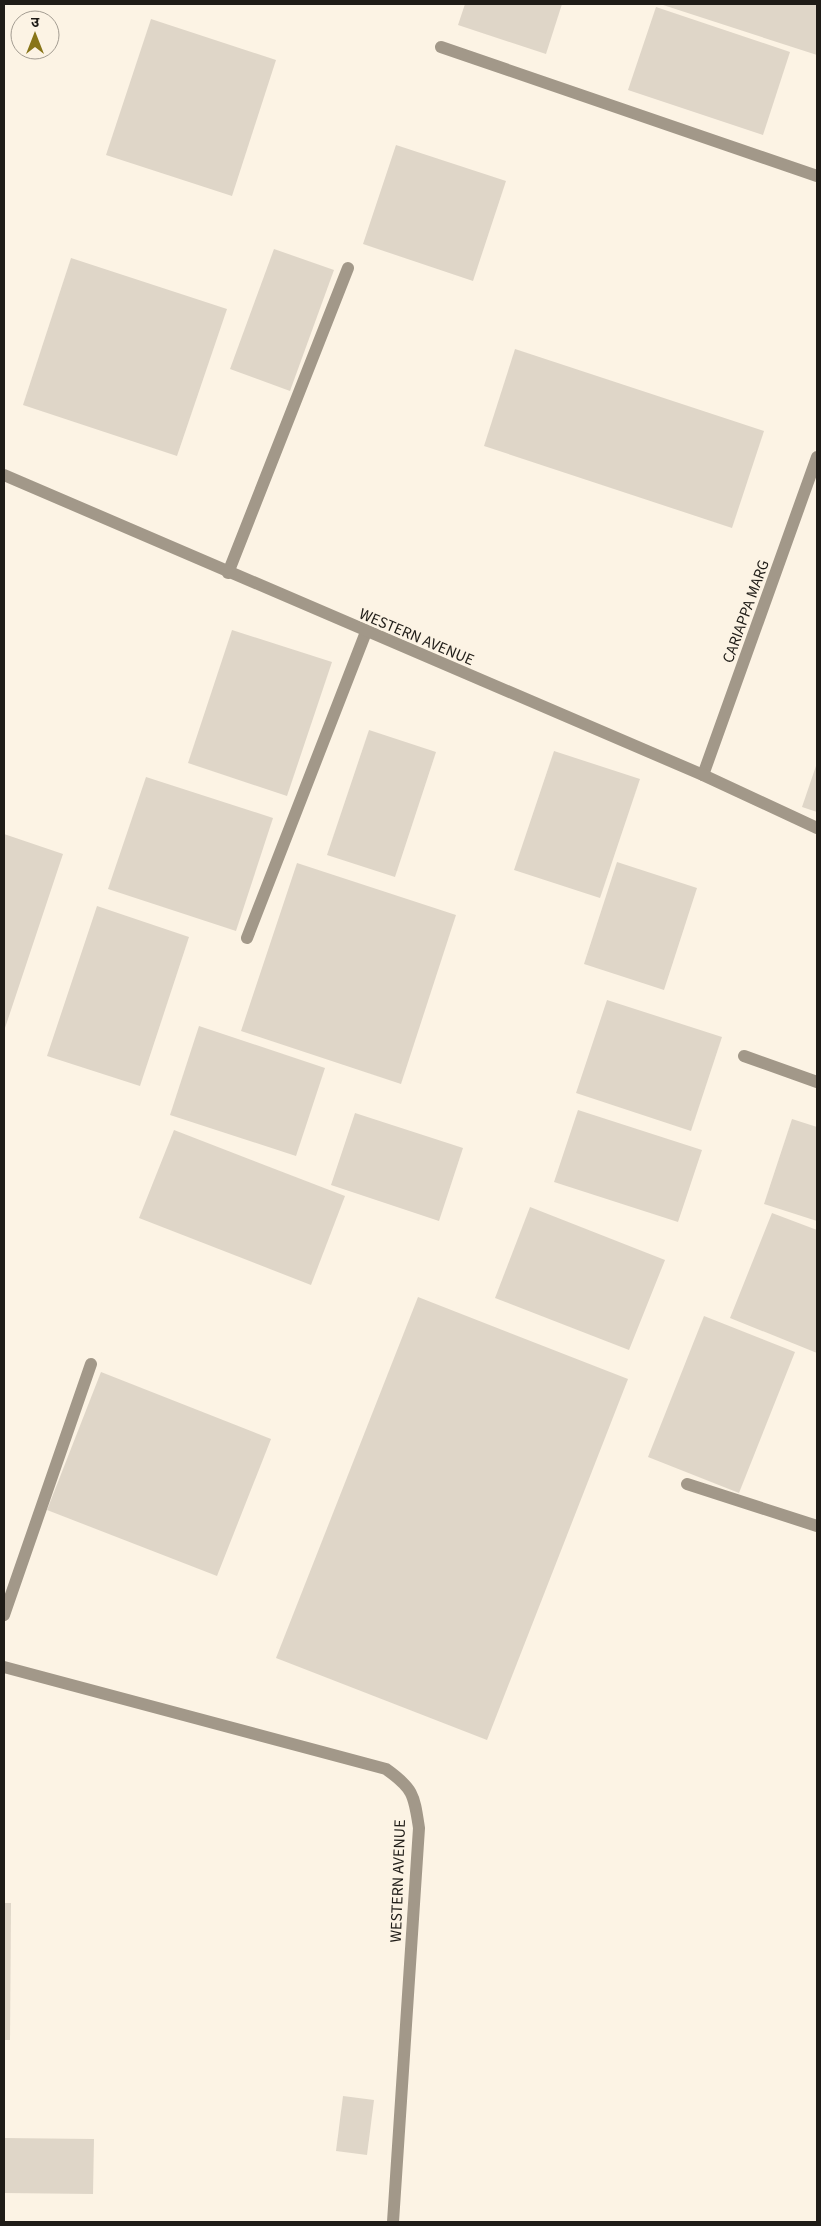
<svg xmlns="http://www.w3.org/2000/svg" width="821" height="2226" font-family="'Source Sans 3','Noto Sans Devanagari',sans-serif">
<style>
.building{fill:#dfd6c8}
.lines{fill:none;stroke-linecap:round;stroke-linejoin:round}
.service{stroke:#a29889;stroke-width:12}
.minor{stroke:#a29889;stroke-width:12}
.tertiary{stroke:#a29889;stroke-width:12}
.labels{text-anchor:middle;stroke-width:5;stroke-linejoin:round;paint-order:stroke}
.street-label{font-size:16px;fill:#1f1c17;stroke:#fcf3e4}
</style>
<rect width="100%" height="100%" fill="#fcf3e4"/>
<g class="building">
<polygon points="465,4 562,4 546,54 458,25"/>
<polygon points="660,4 817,4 817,55"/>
<polygon points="656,7 790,52 763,135 628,90"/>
<polygon points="151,19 276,60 232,196 106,155"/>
<polygon points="396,145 506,181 473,281 363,244"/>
<polygon points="274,249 334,270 290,391 230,369"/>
<polygon points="71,258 227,309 177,456 23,405"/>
<polygon points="515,349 764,431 732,528 484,446"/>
<polygon points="232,630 332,662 287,796 188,763"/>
<polygon points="369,730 436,752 395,877 327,855"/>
<polygon points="554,751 640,779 600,898 514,870"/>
<polygon points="817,763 817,812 802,807"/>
<polygon points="146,777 273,818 236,931 108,889"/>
<polygon points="4,834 63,854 4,1031"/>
<polygon points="617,862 697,888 664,990 584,964"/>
<polygon points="297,863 456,915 401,1084 241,1031"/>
<polygon points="97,906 189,937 140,1086 47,1056"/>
<polygon points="607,1000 722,1037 691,1131 576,1093"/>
<polygon points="199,1026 325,1068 296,1156 170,1115"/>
<polygon points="578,1110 702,1150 678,1222 554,1182"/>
<polygon points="355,1113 463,1148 439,1221 331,1185"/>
<polygon points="792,1119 817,1127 817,1221 764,1204"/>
<polygon points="174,1130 345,1196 311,1285 139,1218"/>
<polygon points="530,1207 665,1260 629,1350 495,1298"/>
<polygon points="772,1213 817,1230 817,1353 730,1318"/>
<polygon points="418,1297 628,1379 487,1740 276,1658"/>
<polygon points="704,1316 795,1352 739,1493 648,1457"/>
<polygon points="101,1372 271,1439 217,1576 47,1510"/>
<polygon points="4,1903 11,1903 10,2040 4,2040"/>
<polygon points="343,2096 374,2100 367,2155 336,2151"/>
<polygon points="4,2138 94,2139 93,2194 4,2193"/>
</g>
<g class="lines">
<g class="service">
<polyline points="228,573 348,268"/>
<polyline points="247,938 366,632"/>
<polyline points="744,1056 817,1082"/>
<polyline points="687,1484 817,1526"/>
<polyline points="4,1615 91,1364"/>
</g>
<g class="minor">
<polyline points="441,47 817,176"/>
<polyline points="703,775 817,457"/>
</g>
<g class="tertiary">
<polyline points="4,475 703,775 817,828"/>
<path d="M4,1667L386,1769C414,1789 414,1795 419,1828L393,2222"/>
</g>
</g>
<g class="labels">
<g class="street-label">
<text transform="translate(745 611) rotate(-70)" y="6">CARIAPPA MARG</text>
<text transform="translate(417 636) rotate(23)" y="6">WESTERN AVENUE</text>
<text transform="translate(397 1881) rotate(-88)" y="6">WESTERN AVENUE</text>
</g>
</g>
<rect width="821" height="2226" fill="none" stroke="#1f1c17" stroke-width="10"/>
<g transform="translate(35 35)"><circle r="24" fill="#fcf3e4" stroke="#a49d92"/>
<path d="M0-4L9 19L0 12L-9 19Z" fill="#887518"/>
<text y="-8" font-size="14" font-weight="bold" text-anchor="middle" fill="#1f1c17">उ</text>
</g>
</svg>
